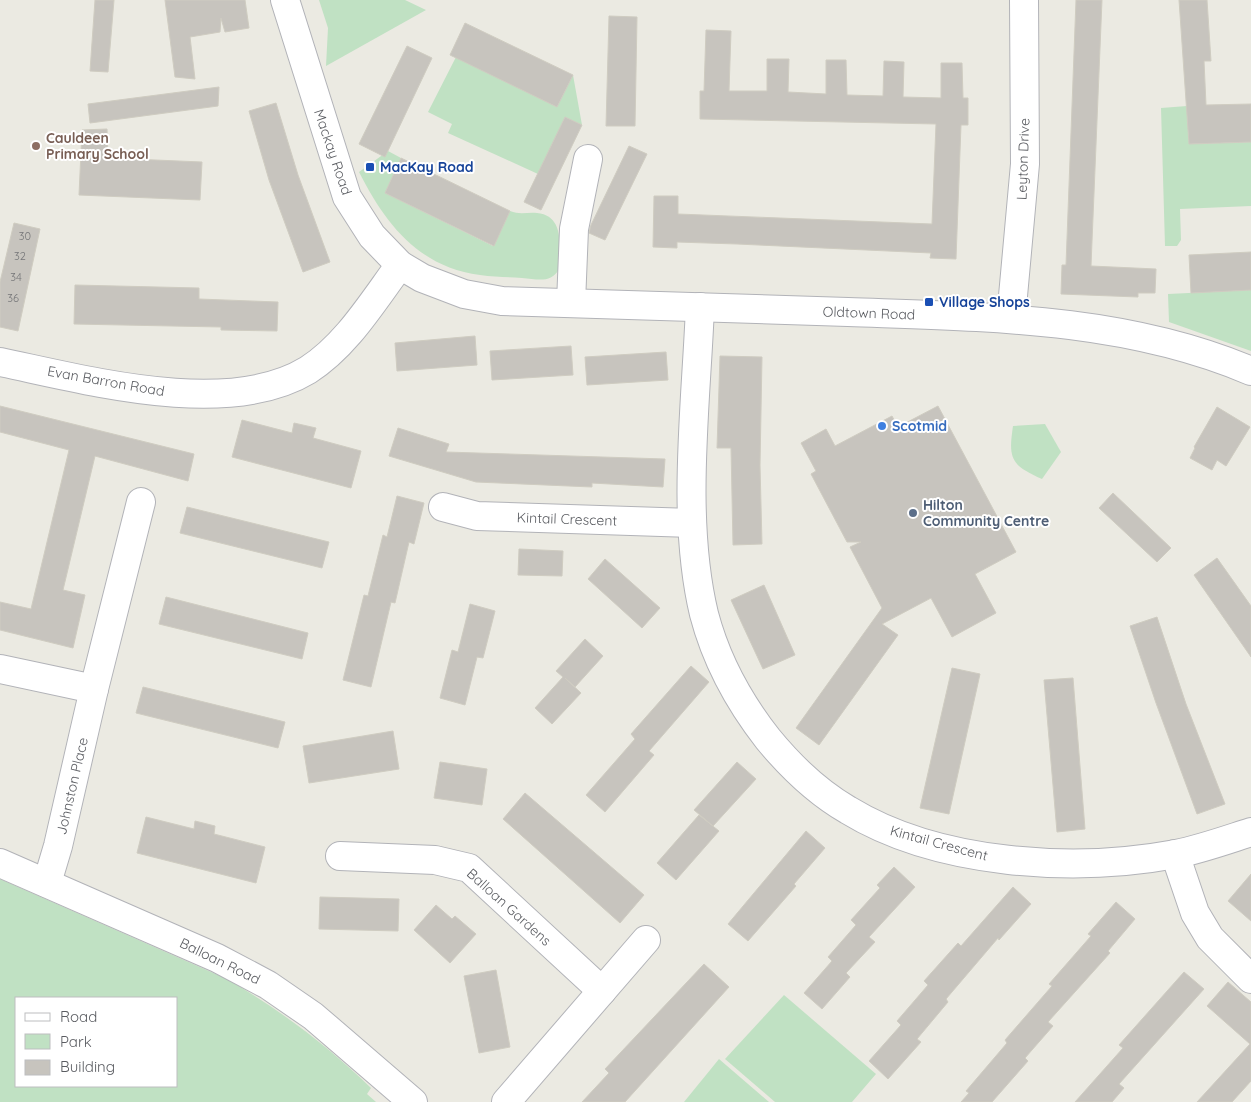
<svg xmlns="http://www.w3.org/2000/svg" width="1251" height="1102" font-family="Quicksand,sans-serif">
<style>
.green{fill:#c0e1c3;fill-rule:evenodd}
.building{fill:#c7c4be;stroke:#cfccc1}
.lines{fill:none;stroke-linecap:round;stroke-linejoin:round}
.street-casing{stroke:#b2b3b8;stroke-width:30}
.street{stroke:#fff;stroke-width:28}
.education-dot{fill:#8d6e63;stroke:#fff;stroke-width:2}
.transit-dot{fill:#1a4fb4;stroke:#fff;stroke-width:2}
.shop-dot{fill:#3f7fe0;stroke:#fff;stroke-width:2}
.service-dot{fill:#5c6f8a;stroke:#fff;stroke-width:2}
.labels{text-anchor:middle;stroke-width:4;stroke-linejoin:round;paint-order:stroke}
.number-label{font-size:11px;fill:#757678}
.education-label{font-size:14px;font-weight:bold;fill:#785e54;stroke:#fff;text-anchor:start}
.street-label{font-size:14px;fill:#5a5c61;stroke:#fff}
.transit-label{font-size:14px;font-weight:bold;fill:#164399;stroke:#fff;text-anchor:start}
.shop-label{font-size:14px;font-weight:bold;fill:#366cbe;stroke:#fff;text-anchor:start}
.service-label{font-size:14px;font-weight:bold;fill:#4e5e75;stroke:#fff;text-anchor:start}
</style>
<rect width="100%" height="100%" fill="#ebeae2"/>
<g class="green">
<polygon points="319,0 405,0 426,10 326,66 328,28"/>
<polygon points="456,57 557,107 573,75 582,125 565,117 538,174 448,133 452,124 428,112"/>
<polygon points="1187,106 1189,144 1251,142 1251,206 1180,209 1181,240 1177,246 1165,246 1161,108"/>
<path d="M388,151L401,158L385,193L493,246L510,211C520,215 527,212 537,213C566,216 559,249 559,269C551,284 537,279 522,278C508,277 494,277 480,275C418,267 385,223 359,172Z"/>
<polygon points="1251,290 1251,351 1169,322 1168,294"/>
<path d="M1045,424L1061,452L1042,479C1011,465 1008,459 1013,426Z"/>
<path d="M0,879L227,979C280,1010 327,1045 371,1088L367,1094L376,1102H0ZM16,998H176V1086H16Z"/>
<polygon points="784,995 876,1074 852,1102 775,1102 725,1059"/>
<polygon points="719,1059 769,1102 684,1102"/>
</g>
<g class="building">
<polygon points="95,0 114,0 108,72 90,71"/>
<polygon points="165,0 245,0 249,28 225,32 221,18 220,32 190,37 195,79 175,77"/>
<polygon points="1076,0 1102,0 1091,266 1156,269 1155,293 1138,293 1138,297 1061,294 1062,265 1066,265"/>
<polygon points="1179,0 1207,0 1211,61 1204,61 1206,105 1251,104 1251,142 1189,144"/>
<polygon points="609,16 637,17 635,126 606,126"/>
<polygon points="465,23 573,75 557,107 450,55"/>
<polygon points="706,30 731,31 729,91 767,91 767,59 789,59 788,92 826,94 826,60 846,60 847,95 883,96 884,61 904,62 903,97 941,98 941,63 962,63 963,98 968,98 968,125 961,125 956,259 930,258 931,253 737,244 677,242 677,248 653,247 654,196 678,196 678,214 932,224 936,124 700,119 700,91 704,91"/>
<polygon points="407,46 432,58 385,157 359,144"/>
<polygon points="219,87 218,106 90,123 88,104"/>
<polygon points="276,103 298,175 330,262 303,272 269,180 249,111"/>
<polygon points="565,117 582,125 541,210 524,202"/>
<polygon points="107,129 108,158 202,162 200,200 79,195 82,130"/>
<polygon points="629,146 647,154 605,240 589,233 591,225"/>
<polygon points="401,158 510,211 494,246 385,193"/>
<polygon points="14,223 40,229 18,331 0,327 0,282"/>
<polygon points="1251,252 1251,290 1191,293 1189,255"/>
<polygon points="75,285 199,288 199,299 278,302 277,331 221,330 221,327 74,324"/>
<polygon points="475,336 477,365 397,371 395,343"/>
<polygon points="571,346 573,375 492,380 490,351"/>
<polygon points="666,352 668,380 587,385 585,357"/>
<polygon points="720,356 762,357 760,465 762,544 733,545 731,448 717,448"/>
<polygon points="0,406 194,454 188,481 95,456 63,590 85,595 73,648 0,630 0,602 31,609 69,450 0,432"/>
<polygon points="938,406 1016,552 975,574 996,613 952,637 931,598 882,624 898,635 819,745 796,728 882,608 850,547 861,542 847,542 811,474 816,471 801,443 826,429 835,446 892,416 898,427"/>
<polygon points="1217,407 1250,427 1226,466 1217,460 1212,470 1190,458 1195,448 1194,447"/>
<polygon points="242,420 292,433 294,423 316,428 313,438 361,451 351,488 232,457"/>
<polygon points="398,428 449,444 446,452 665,459 663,487 592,483 592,487 476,482 389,456"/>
<polygon points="1113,493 1171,548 1157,562 1099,508"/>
<polygon points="397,496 424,503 414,544 409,542 395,603 391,602 371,687 343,680 364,595 368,596 383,535 387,537"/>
<polygon points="187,507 329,542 322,568 180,533"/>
<polygon points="519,549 563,551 562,576 518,575"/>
<polygon points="1217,558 1251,606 1251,657 1194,575"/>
<polygon points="605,559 660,608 642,628 588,579"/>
<polygon points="764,585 795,655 763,669 731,600"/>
<polygon points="166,597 308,633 302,659 159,624"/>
<polygon points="470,604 495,611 483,658 477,657 465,705 440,698 452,650 458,652"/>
<polygon points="1157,617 1186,704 1225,804 1197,814 1156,703 1130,626"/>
<polygon points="585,639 603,656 575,687 565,678 581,693 552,724 535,708 563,677 556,671"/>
<polygon points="691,666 709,682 649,751 654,755 605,812 586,795 635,739 631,734"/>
<polygon points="952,668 980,674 949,814 920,808"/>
<polygon points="1073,678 1085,829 1057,832 1044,680"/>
<polygon points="143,687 285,722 278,748 136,713"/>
<polygon points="393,731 399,769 309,783 303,746"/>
<polygon points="440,762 487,769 482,805 434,798"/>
<polygon points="737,762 756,779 713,826 694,810"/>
<polygon points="525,793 644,895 620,923 503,819"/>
<polygon points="699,815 719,831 676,880 657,863"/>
<polygon points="146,817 194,829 195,821 215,826 214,834 265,847 256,883 137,853"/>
<polygon points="806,831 825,848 794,884 796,886 748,941 728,924"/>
<polygon points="894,867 915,887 869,937 875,942 846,973 850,977 822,1009 804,993 832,961 828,957 856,925 851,920 880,888 877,885"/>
<polygon points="1251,874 1251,921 1228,901"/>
<polygon points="1013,887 1031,904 999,940 998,938 946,999 948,1002 917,1039 921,1042 888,1079 869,1061 901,1025 897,1021 928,985 924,981 958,943 961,946"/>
<polygon points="320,897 399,899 398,931 319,929"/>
<polygon points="1116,902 1135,919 1108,951 1110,953 1048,1022 1053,1026 1025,1058 1028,1061 992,1102 961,1102 969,1093 966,1091 1007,1043 1005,1040 1052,986 1049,984 1091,936 1088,934"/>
<polygon points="436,905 452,919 455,916 476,934 450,963 414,930"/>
<polygon points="704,964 729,987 625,1102 582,1102 609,1073 605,1069"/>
<polygon points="496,970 510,1047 479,1053 464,976"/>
<polygon points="1184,972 1204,989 1119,1084 1124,1088 1112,1102 1075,1102 1123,1048 1119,1045"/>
<polygon points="1228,982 1251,1002 1251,1081 1232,1102 1197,1102 1250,1044 1207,1006"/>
</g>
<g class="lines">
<g class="street-casing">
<g id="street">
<path d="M285,0L347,197L372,236L400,265L422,278L464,294L502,301C617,304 732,308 848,312C984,317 1124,317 1251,371"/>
<polyline points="571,303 574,229 588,159"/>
<path d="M700,307C696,406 681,518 704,614C716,660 739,702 768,739C791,767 817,792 848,810C938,865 1074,873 1176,854C1201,849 1226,840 1251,832"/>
<polyline points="1011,318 1025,164 1024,0"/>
<path d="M0,362C87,380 228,419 308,370C347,345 373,301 400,265"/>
<polyline points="443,507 477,516 692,523"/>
<polyline points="0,669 94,689"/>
<polyline points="1175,854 1195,913 1210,938 1251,979"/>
<polyline points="340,856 435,860 469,868 602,991"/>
<polyline points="0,863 217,958 268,985 313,1016 413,1102"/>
<polyline points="47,883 58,846 94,689 141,502"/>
<polyline points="506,1102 646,940"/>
</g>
</g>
<use href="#street" class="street"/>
</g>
<circle class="education-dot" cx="36" cy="146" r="5"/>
<g class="transit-dot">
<rect x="365" y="162" width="10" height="10" rx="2.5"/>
<rect x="924" y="297" width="10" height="10" rx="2.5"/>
</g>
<circle class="shop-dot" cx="882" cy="426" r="5"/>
<circle class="service-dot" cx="913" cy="513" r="5"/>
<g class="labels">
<g class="number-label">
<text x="25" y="240">30</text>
<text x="20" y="260">32</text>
<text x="16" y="281">34</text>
<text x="13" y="302">36</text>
</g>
<g class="education-label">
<text x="46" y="143">Cauldeen<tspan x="46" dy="16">Primary School</tspan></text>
</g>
<g class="street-label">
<text transform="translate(333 152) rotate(71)" y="5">Mackay Road</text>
<text transform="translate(1023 159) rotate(-88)" y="5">Leyton Drive</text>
<text transform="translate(869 313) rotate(2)" y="5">Oldtown Road</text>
<text transform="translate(106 381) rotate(10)" y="5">Evan Barron Road</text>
<text transform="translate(567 519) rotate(2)" y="5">Kintail Crescent</text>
<text transform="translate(72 786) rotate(-77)" y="5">Johnston Place</text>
<text transform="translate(939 843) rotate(15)" y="5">Kintail Crescent</text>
<text transform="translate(509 907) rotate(42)" y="5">Balloan Gardens</text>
<text transform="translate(220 961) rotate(26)" y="5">Balloan Road</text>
</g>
<g class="transit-label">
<text x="380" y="172">MacKay Road</text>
<text x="939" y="307">Village Shops</text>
</g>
<g class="shop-label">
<text x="892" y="431">Scotmid</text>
</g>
<g class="service-label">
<text x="923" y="510">Hilton<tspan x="923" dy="16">Community Centre</tspan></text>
</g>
</g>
<rect x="15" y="997" width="162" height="90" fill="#ffffff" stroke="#bdbec0"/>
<rect x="25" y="1013" width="25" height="8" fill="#ffffff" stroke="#bdbec0"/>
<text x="60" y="1022" font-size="15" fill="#5a5c61">Road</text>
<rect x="25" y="1034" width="25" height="15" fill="#c0e1c3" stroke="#bdbec0"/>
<text x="60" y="1047" font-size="15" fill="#5a5c61">Park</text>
<rect x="25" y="1060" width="25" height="15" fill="#c7c4be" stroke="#bdbec0"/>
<text x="60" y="1072" font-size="15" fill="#5a5c61">Building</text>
</svg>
